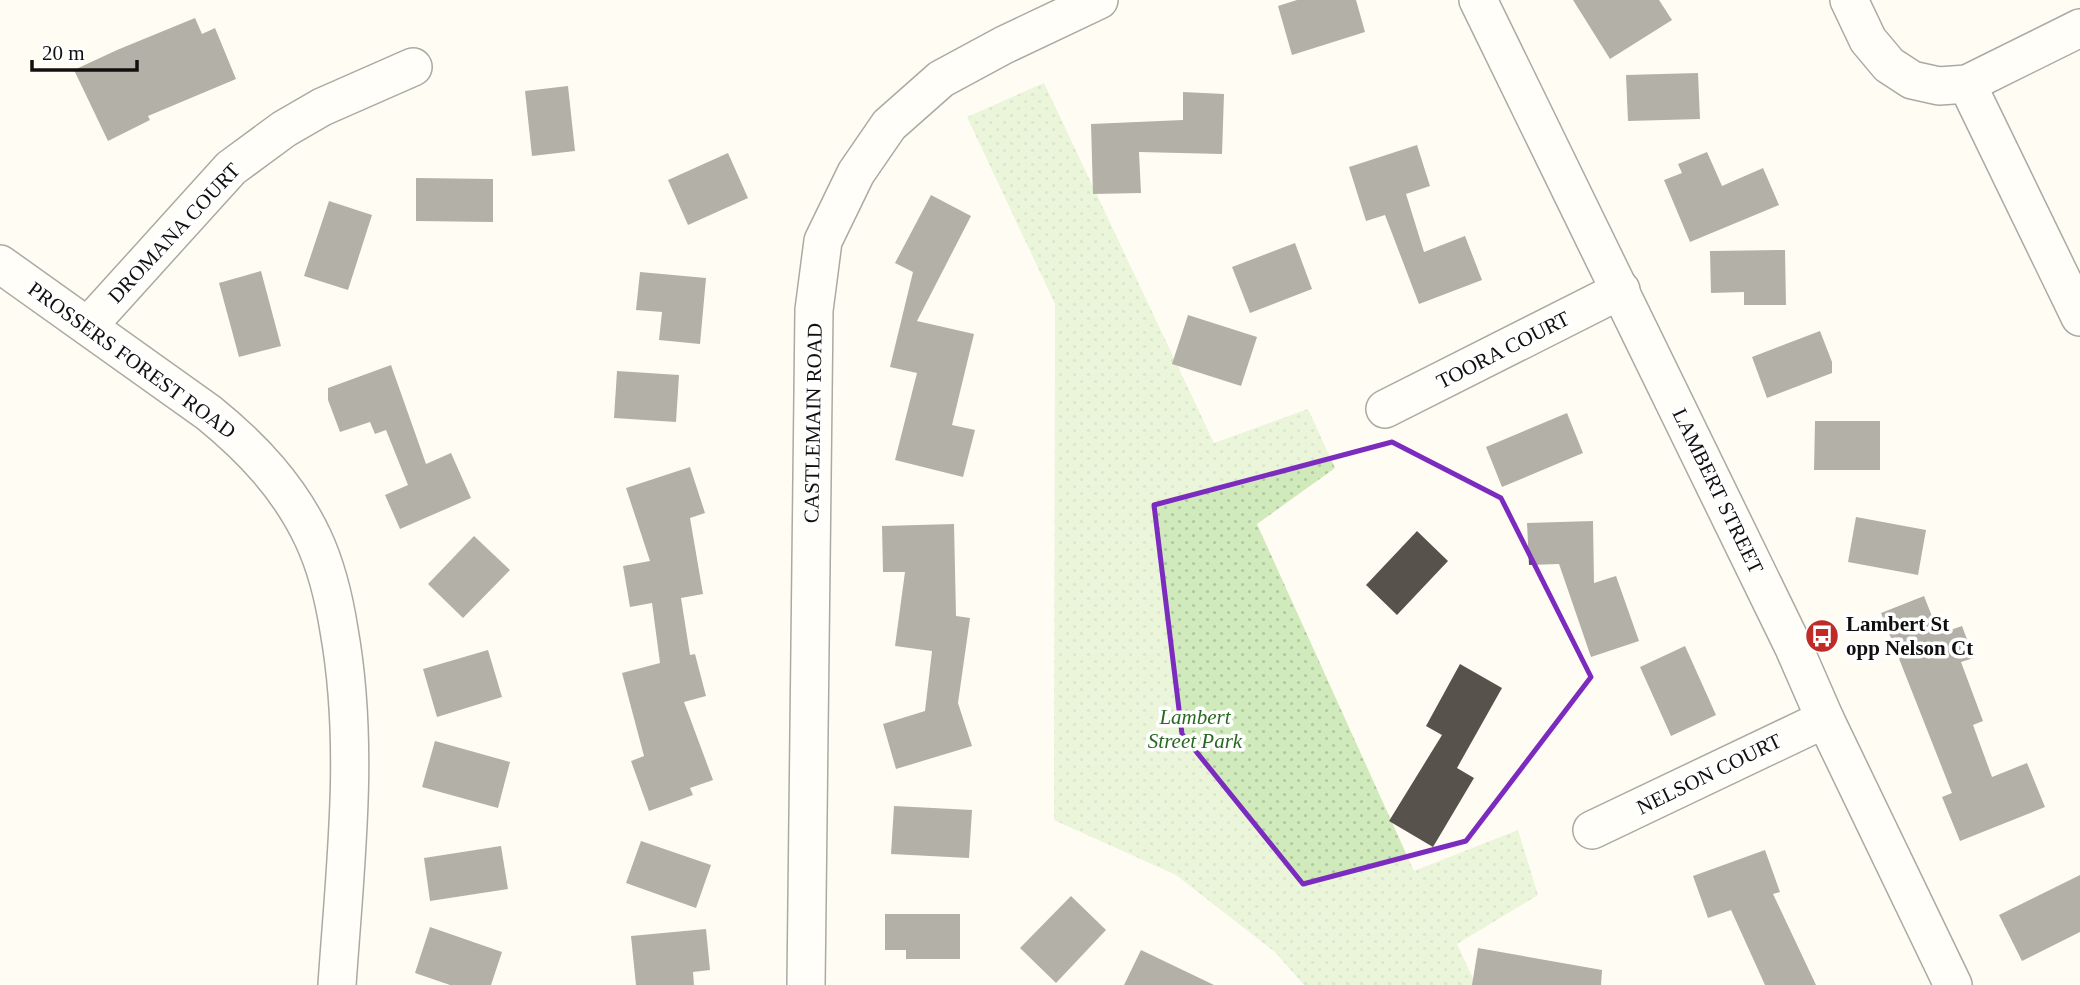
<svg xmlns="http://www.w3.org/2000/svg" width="2080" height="985" font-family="Georgia,serif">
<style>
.park{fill:url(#park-dots)}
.building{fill:#58524c}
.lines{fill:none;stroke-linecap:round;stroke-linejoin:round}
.minor-casing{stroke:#434343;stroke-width:40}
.minor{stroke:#fff;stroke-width:37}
.marked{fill:none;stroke:#7b2cbf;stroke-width:5;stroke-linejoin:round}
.labels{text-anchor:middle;stroke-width:7;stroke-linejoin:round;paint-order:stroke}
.street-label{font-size:21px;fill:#101010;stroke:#fff}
.poi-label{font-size:21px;font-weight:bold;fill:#101010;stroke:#fff;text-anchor:start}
.park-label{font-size:21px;font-style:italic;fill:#296820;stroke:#fff}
</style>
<defs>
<pattern id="park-dots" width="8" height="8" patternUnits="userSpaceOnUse" patternTransform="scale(1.75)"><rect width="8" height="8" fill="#d0eabc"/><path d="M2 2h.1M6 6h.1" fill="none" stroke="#b2c8a1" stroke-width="1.8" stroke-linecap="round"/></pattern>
</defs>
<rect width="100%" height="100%" fill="#fffdf3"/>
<polygon class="park" points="1044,83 1214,443 1308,409 1335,468 1257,524 1414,871 1518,830 1538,895 1457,944 1476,985 1304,985 1275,952 1176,875 1054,820 1055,304 967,117"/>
<g class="building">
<polygon points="1297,0 1356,0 1365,32 1292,55 1278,6"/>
<polygon points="1573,0 1659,0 1672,20 1610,59"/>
<polygon points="195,18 202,34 215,28 236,79 148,116 150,120 108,141 74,70 117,50"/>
<polygon points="1698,73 1700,119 1628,121 1626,75"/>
<polygon points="568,86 575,151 532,156 525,91"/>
<polygon points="1183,92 1224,94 1222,154 1139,152 1141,193 1093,194 1091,124 1183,120"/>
<polygon points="1417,145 1430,186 1406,194 1424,252 1465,236 1482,280 1419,304 1385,215 1366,221 1349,167"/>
<polygon points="1707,152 1722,186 1763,168 1779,205 1690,242 1664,180 1682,173 1678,164"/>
<polygon points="728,153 748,198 688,225 668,180"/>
<polygon points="416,178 493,179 493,222 416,221"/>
<polygon points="931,195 971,216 917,321 974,334 952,425 975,430 963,477 895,460 917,373 890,367 913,272 895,263"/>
<polygon points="329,201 372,215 348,290 304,276"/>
<polygon points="1295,243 1312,289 1250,313 1232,267"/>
<polygon points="1785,250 1786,305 1744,305 1744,292 1711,293 1710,251"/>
<polygon points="261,271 281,346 239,357 219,283"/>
<polygon points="640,272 706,278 700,344 659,340 662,312 636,310"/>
<polygon points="1188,315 1257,337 1241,386 1172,364"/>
<polygon points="1820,331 1832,362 1832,373 1767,398 1752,357"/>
<polygon points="391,365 426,464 451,453 471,498 400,529 385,495 408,485 386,430 375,434 370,422 340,432 328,400 328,388"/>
<polygon points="617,371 679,375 676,422 614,418"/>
<polygon points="1567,413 1583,453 1502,487 1486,447"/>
<polygon points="1815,421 1880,421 1880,470 1814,470"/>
<polygon points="690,467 705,513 690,518 703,594 681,598 690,655 695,654 706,696 684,702 713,780 690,788 693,795 649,811 631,761 644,756 622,673 660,663 652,603 630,607 623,566 650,561 626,488"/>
<polygon points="1856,517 1926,530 1918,575 1848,562"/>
<polygon points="1593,521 1594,583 1616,576 1639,641 1591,657 1559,564 1529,565 1527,523"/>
<polygon points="954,524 956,616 970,618 958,703 972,746 896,769 883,724 925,711 932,651 895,646 905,572 883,572 882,526"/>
<polygon points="1417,531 1448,561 1397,615 1366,585"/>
<polygon points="474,536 510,570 463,618 428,584"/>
<polygon points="1924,596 1939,634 1962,626 1974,658 1961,662 1983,721 1973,725 1992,777 2027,763 2045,807 1960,841 1942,797 1952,793 1881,613"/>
<polygon points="1685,646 1716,715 1671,736 1640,667"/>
<polygon points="488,650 502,697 437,717 423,669"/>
<polygon points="1460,664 1502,688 1457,768 1474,778 1433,847 1389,821 1442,735 1426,726"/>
<polygon points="435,741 510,762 498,808 422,787"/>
<polygon points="894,806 972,810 969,858 891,854"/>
<polygon points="641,841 711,865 696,908 626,883"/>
<polygon points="501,846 508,889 430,901 424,858"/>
<polygon points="1765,850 1780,892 1773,894 1816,985 1765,985 1731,910 1708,918 1693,876"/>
<polygon points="2080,875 2080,932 2022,961 1999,915"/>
<polygon points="1071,896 1106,930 1056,983 1020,948"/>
<polygon points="885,914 960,914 960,959 906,959 906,950 885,950"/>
<polygon points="430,927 502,952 491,985 450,985 415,973"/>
<polygon points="706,929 710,970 693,972 694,985 636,985 631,936"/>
<polygon points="1478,948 1602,970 1601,985 1472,985"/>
<polygon points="1141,950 1214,985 1124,985"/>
</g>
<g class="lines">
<g class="minor-casing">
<g id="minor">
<polyline points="1478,0 1794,648 1825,719 1953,985"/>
<polyline points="1849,0 1868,40 1889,65 1912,80 1939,86 1967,84 2080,28"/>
<polyline points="1967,84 2080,317"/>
<path d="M0,264L209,413C252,448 289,487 313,538C327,568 334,598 339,630C360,747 345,867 337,985"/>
<polyline points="88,326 231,168 284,129 322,107 413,67"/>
<polyline points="1385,409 1621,290"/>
<polyline points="1592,830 1825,719"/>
<polyline points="806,985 814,310 823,241 856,173 889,125 941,79 1004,45 1099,0"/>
</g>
</g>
<use href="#minor" class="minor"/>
</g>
<path d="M0 0H2080V985H0ZM1392,442L1501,498L1591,677L1466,841L1303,884L1182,734L1154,505Z" fill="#fffdf3" fill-opacity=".55" fill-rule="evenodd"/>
<path class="marked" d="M1392,442L1501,498L1591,677L1466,841L1303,884L1182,734L1154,505Z"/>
<defs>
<g id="bus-disc" transform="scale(1.75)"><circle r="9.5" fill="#bf2c28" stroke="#fff"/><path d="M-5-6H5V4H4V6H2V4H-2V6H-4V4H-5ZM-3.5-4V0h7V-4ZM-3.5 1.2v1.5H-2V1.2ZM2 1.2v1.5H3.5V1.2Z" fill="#fff"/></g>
</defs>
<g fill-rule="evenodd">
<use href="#bus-disc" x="1822" y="636"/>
</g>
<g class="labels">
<g class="street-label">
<text transform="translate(174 233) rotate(-47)" y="7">DROMANA COURT</text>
<text transform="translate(1503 350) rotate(-27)" y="7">TOORA COURT</text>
<text transform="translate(132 360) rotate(36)" y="7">PROSSERS FOREST ROAD</text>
<text transform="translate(813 423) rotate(-89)" y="7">CASTLEMAIN ROAD</text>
<text transform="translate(1718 491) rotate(64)" y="7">LAMBERT STREET</text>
<text transform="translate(1709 774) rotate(-26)" y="7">NELSON COURT</text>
</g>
<g class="poi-label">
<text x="1846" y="631">Lambert St<tspan x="1846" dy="24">opp Nelson Ct</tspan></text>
</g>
<g class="park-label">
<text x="1195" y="724">Lambert<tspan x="1195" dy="24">Street Park</tspan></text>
</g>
</g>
<path d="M32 60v10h105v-10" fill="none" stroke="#101010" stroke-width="3.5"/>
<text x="42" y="60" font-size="21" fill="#101010" stroke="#ffffff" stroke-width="5" paint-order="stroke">20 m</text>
</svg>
